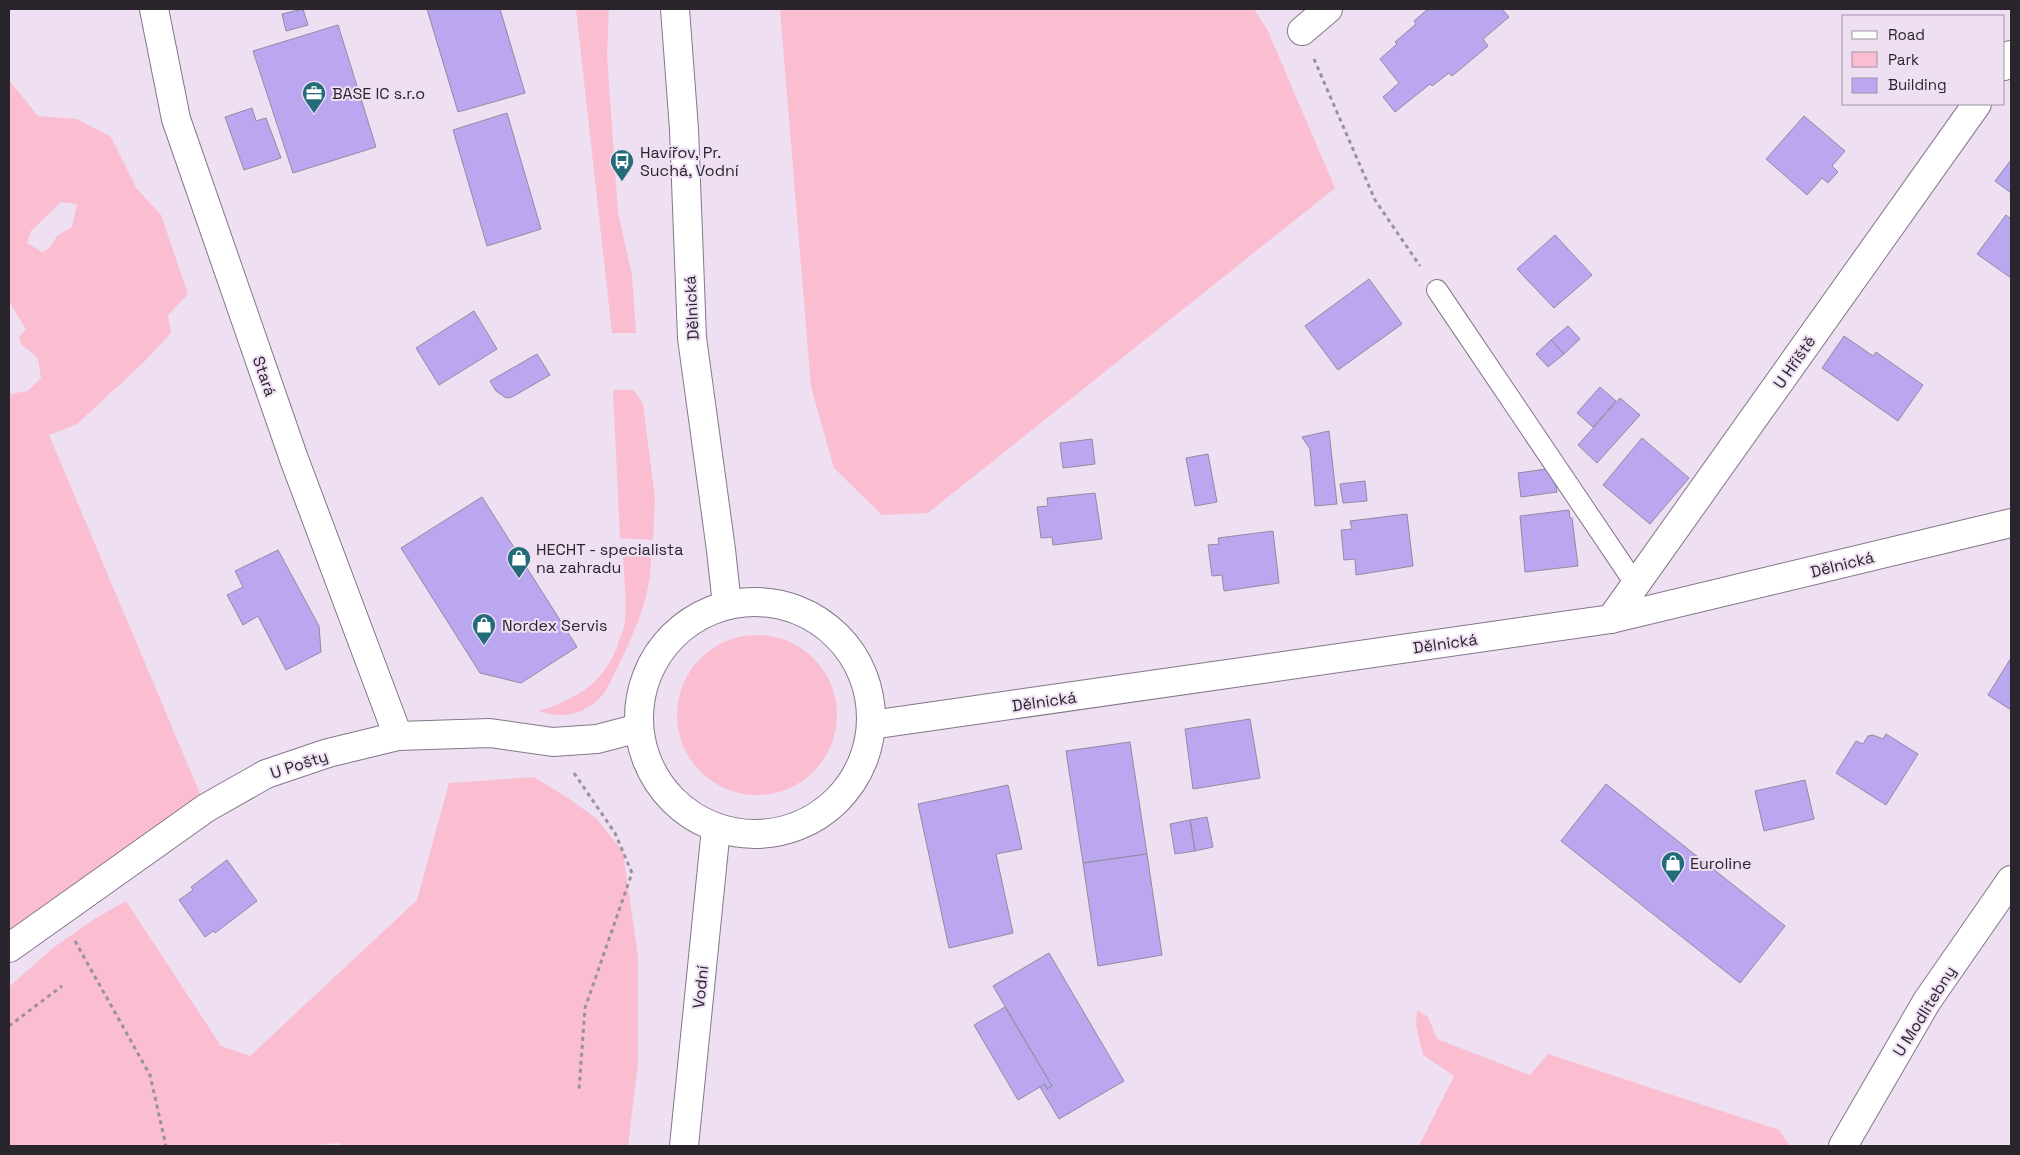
<svg xmlns="http://www.w3.org/2000/svg" width="2020" height="1155" font-family="'Space Grotesk',sans-serif">
<style>
.green{fill:#fbbed0;fill-rule:evenodd}
.building{fill:#bba7f0;stroke:#908ba0}
.lines{fill:none;stroke-linecap:round;stroke-linejoin:round}
.service-casing{stroke:#847789;stroke-width:22}
.minor-casing{stroke:#847789;stroke-width:30}
.tertiary-casing{stroke:#847789;stroke-width:30}
.secondary-casing{stroke:#847789;stroke-width:30}
.path{stroke:#9b909f;stroke-width:3;stroke-dasharray:4 4;stroke-linecap:butt}
.service{stroke:#fff;stroke-width:20}
.minor{stroke:#fff;stroke-width:28}
.tertiary{stroke:#fff;stroke-width:28}
.secondary{stroke:#fff;stroke-width:28}
.labels{text-anchor:middle;stroke-width:4;stroke-linejoin:round;paint-order:stroke}
.poi-label{font-size:16px;fill:#2a242c;stroke:#eedff3;text-anchor:start}
.street-label{font-size:16px;fill:#2a242c;stroke:#eedff3}
</style>
<rect width="100%" height="100%" fill="#eedff3"/>
<g class="green">
<polygon points="576,9 609,9 607,55 618,213 632,275 636,333 612,333"/>
<polygon points="780,9 1254,9 1268,31 1335,188 928,513 882,515 834,468 811,387"/>
<path d="M9,74V80L38,116L77,119L111,137L137,189L161,215L188,294L168,315L171,333L143,363L77,424L49,435L206,808L9,948V394L28,391L41,378L38,358L21,344L19,337L26,329L9,302ZM61,202L77,204L72,227L57,236L50,248L42,252L27,243L31,231Z"/>
<polygon points="613,390 634,390 643,404 655,498 653,540 620,538"/>
<path d="M623,556L651,557C651,604 628,645 608,687C593,712 566,721 539,711C577,699 605,682 618,644C620,637 624,629 625,622C627,600 624,577 623,556Z"/>
<circle cx="757" cy="715" r="80"/>
<polygon points="534,777 568,798 597,819 623,852 638,957 638,1063 628,1146 344,1146 339,1143 306,1146 9,1146 9,987 54,947 96,918 126,901 221,1046 250,1056 417,900 449,783"/>
<polygon points="1417,1010 1428,1017 1437,1039 1530,1075 1548,1054 1779,1130 1790,1146 1419,1146 1454,1076 1423,1055 1416,1025"/>
</g>
<g class="building">
<polygon points="303,9 308,25 286,31 282,14"/>
<polygon points="427,9 500,9 525,93 458,112"/>
<polygon points="1428,9 1502,9 1509,17 1483,39 1488,46 1452,76 1449,73 1432,86 1430,84 1395,112 1383,97 1399,83 1380,59 1397,44 1395,42 1416,24 1414,21"/>
<polygon points="338,25 376,147 293,173 253,51"/>
<polygon points="252,108 256,121 266,118 281,158 244,170 225,117"/>
<polygon points="507,113 541,229 487,246 453,130"/>
<polygon points="1804,116 1845,151 1832,166 1838,172 1828,183 1822,178 1807,195 1766,159"/>
<polygon points="2011,160 2011,193 1995,181"/>
<polygon points="2006,215 2011,219 2011,278 1977,254"/>
<polygon points="1555,235 1592,275 1554,308 1517,269"/>
<polygon points="1369,279 1402,324 1338,370 1305,326"/>
<polygon points="474,311 497,349 439,385 416,348"/>
<polygon points="1568,326 1580,339 1564,354 1551,340"/>
<polygon points="1844,336 1873,356 1876,352 1923,385 1898,421 1822,368"/>
<polygon points="1551,340 1564,354 1548,367 1536,354"/>
<polygon points="537,354 550,375 512,397 506,398 496,391 490,381"/>
<polygon points="1600,387 1616,401 1593,427 1577,413"/>
<polygon points="1620,398 1640,415 1597,463 1578,445"/>
<polygon points="1329,431 1337,504 1315,506 1310,449 1302,437"/>
<polygon points="1642,438 1689,478 1650,524 1603,485"/>
<polygon points="1092,439 1095,464 1063,468 1060,443"/>
<polygon points="1208,454 1217,502 1195,506 1186,458"/>
<polygon points="1553,468 1557,492 1521,497 1518,473"/>
<polygon points="1365,481 1367,501 1343,503 1340,484"/>
<polygon points="1095,493 1102,539 1053,545 1052,537 1041,538 1037,507 1048,506 1047,498"/>
<polygon points="482,497 577,647 521,683 480,673 401,548"/>
<polygon points="1569,510 1570,518 1572,518 1578,566 1525,572 1520,516"/>
<polygon points="1407,514 1413,566 1356,575 1355,559 1344,560 1341,530 1352,529 1350,521"/>
<polygon points="1273,531 1279,583 1224,591 1222,575 1212,576 1208,545 1219,544 1218,538"/>
<polygon points="278,550 319,626 321,652 286,670 258,616 243,625 227,595 243,587 235,571"/>
<polygon points="2011,658 2011,710 1988,695"/>
<polygon points="1250,719 1260,778 1193,789 1185,729"/>
<polygon points="1886,734 1918,754 1886,805 1836,773 1856,741 1863,744 1868,736 1873,735 1883,739"/>
<polygon points="1130,742 1147,854 1083,863 1066,751"/>
<polygon points="1805,780 1814,819 1764,831 1755,791"/>
<polygon points="1606,784 1785,926 1740,983 1561,841"/>
<polygon points="1008,785 1022,849 996,854 1013,933 949,948 918,804"/>
<polygon points="1207,817 1213,847 1195,851 1190,820"/>
<polygon points="1190,820 1195,851 1175,854 1170,824"/>
<polygon points="1147,854 1162,955 1098,966 1083,863"/>
<polygon points="227,860 257,901 215,933 213,931 205,937 179,900 193,890 191,887"/>
<polygon points="1049,953 1124,1081 1059,1119 1040,1087 1045,1084 1047,1089 1052,1086 993,986"/>
<polygon points="1005,1007 1052,1086 1047,1089 1045,1084 1018,1100 974,1025"/>
</g>
<g class="lines">
<g class="service-casing">
<polyline id="service" points="1437,290 1636,585"/>
</g>
<g class="minor-casing">
<g id="minor">
<polyline points="154,9 176,119 294,459 398,736"/>
<polyline points="1302,31 1328,9"/>
<polyline points="2004,66 2011,55"/>
<polyline points="1611,619 1977,104"/>
<polyline points="9,948 206,808 266,774 328,753 398,736 490,733 553,742 597,739 639,728"/>
<polyline points="1843,1146 1927,1001 2011,880"/>
</g>
</g>
<g class="tertiary-casing">
<polyline id="tertiary" points="871,725 1611,619 2011,523"/>
</g>
<g class="secondary-casing">
<g id="secondary">
<polyline points="675,9 684,129 692,338 721,550 727,605"/>
<circle cx="755" cy="718" r="116"/>
<polyline points="684,1146 716,828"/>
</g>
</g>
<g class="path">
<polyline points="1314,59 1375,200 1420,266"/>
<polyline points="574,773 615,833 632,873 585,1008 579,1090"/>
<polyline points="75,941 150,1075 166,1146"/>
<polyline points="9,1026 62,986"/>
</g>
<use href="#service" class="service"/>
<use href="#minor" class="minor"/>
<use href="#tertiary" class="tertiary"/>
<use href="#secondary" class="secondary"/>
</g>
<defs>
<g id="office-pin" transform="scale(1.25)"><path d="M0 17L-7.5 6A9.5 9.5 0 1 1 7.5 6Z" fill="#246b79" stroke="#eedff3"/><path d="M-6-3h4V-5.5h4V-3h4V5H-6ZM-1-4.5V-3h2v-1.5ZM-6 0V1H6V0Z" fill="#fff"/></g>
<g id="bus-pin" transform="scale(1.25)"><path d="M0 17L-7.5 6A9.5 9.5 0 1 1 7.5 6Z" fill="#246b79" stroke="#eedff3"/><path d="M-5-6H5V4H4V6H2V4H-2V6H-4V4H-5ZM-3.5-4V0h7V-4ZM-3.5 1.2v1.5H-2V1.2ZM2 1.2v1.5H3.5V1.2Z" fill="#fff"/></g>
<g id="shop-pin" transform="scale(1.25)"><path d="M0 17L-7.5 6A9.5 9.5 0 1 1 7.5 6Z" fill="#246b79" stroke="#eedff3"/><path d="M-5-2.5h2.3a2.7 3.5 0 0 1 5.4 0H5L5.5 6h-11ZM-1.5-2.5h3a1.5 2.3 0 0 0-3 0Z" fill="#fff"/></g>
</defs>
<g fill-rule="evenodd">
<use href="#office-pin" x="314" y="93"/>
<use href="#bus-pin" x="622" y="161"/>
<use href="#shop-pin" x="519" y="558"/>
<use href="#shop-pin" x="484" y="625"/>
<use href="#shop-pin" x="1673" y="863"/>
</g>
<g class="labels">
<g class="poi-label">
<text x="332" y="99">BASE IC s.r.o</text>
<text x="640" y="158">Havířov, Pr.<tspan x="640" dy="18">Suchá, Vodní</tspan></text>
<text x="536" y="555">HECHT - specialista<tspan x="536" dy="18">na zahradu</tspan></text>
<text x="502" y="631">Nordex Servis</text>
<text x="1690" y="869">Euroline</text>
</g>
<g class="street-label">
<text transform="translate(691 308) rotate(-93)" y="6">Dělnická</text>
<text transform="translate(1794 362) rotate(-55)" y="6">U Hřiště</text>
<text transform="translate(265 376) rotate(71)" y="6">Stará</text>
<text transform="translate(1842 564) rotate(-14)" y="6">Dělnická</text>
<text transform="translate(1445 643) rotate(-8)" y="6">Dělnická</text>
<text transform="translate(1044 701) rotate(-8)" y="6">Dělnická</text>
<text transform="translate(299 764) rotate(-18)" y="6">U Pošty</text>
<text transform="translate(700 987) rotate(-84)" y="6">Vodní</text>
<text transform="translate(1924 1011) rotate(-58)" y="6">U Modlitebny</text>
</g>
</g>
<rect width="2020" height="1155" fill="none" stroke="#2a242c" stroke-width="20"/>
<rect x="1842" y="15" width="162" height="90" fill="#eedff3" stroke="#a094a3"/>
<rect x="1852" y="31" width="25" height="8" fill="#ffffff" stroke="#a094a3"/>
<text x="1888" y="40" font-size="15" fill="#2a242c">Road</text>
<rect x="1852" y="52" width="25" height="15" fill="#fbbed0" stroke="#a094a3"/>
<text x="1888" y="65" font-size="15" fill="#2a242c">Park</text>
<rect x="1852" y="78" width="25" height="15" fill="#bba7f0" stroke="#a094a3"/>
<text x="1888" y="90" font-size="15" fill="#2a242c">Building</text>
</svg>
